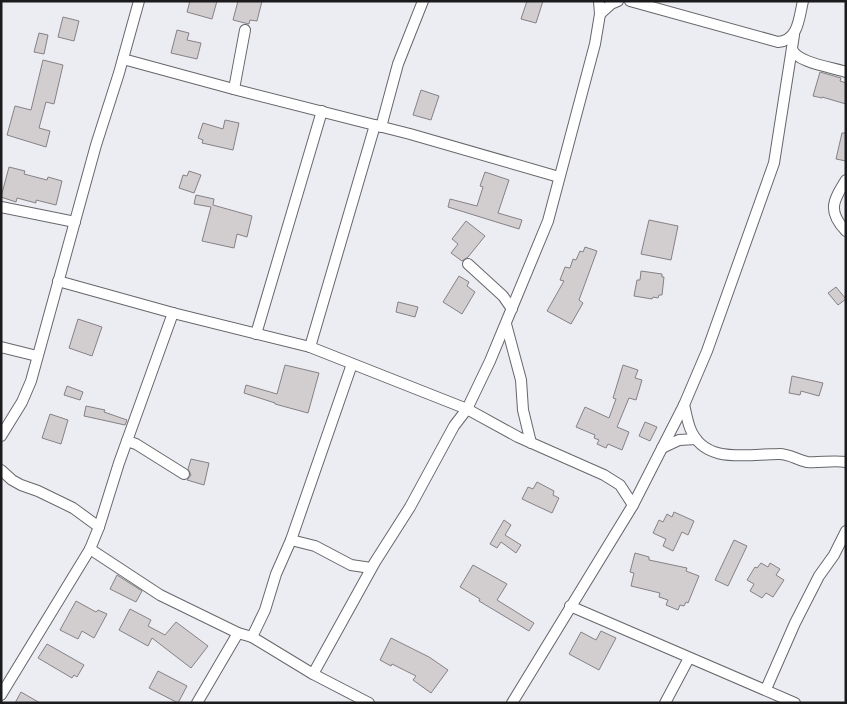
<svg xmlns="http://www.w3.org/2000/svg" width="847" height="704" font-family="'Fira Sans Condensed',sans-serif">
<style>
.building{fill:#d2ced0;stroke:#868184}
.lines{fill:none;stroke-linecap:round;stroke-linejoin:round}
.street-casing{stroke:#66676b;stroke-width:12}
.street{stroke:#fff;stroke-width:10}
</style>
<rect width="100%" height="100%" fill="#ecedf2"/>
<g class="building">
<polygon points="190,1 217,1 212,19 187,12"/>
<polygon points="238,1 262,1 257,21 250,20 249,24 233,20"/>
<polygon points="527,1 543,1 536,23 521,19"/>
<polygon points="63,17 79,21 74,41 58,37"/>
<polygon points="177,30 189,33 187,40 201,43 197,59 171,53"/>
<polygon points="39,33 48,35 44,54 34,52"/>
<polygon points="43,60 63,65 54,104 46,102 39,128 50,131 46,147 7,135 15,106 31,110"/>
<polygon points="820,72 841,78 840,81 846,83 846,104 822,97 822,98 813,96"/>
<polygon points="421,90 439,96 431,120 413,115"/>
<polygon points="225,120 239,123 233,150 202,143 203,140 198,138 203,123 223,129"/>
<polygon points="842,133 846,133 846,161 836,159"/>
<polygon points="9,167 25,171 24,174 47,180 48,177 62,181 56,205 36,200 36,203 17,198 16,202 1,197"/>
<polygon points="189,171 201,175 194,193 179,188 183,175 187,176"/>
<polygon points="485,172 509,180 498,213 522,220 519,229 448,207 450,199 477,206 483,187 480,186"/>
<polygon points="196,195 214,199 213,205 252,216 247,237 237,234 234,248 202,241 211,207 194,204"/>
<polygon points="649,220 678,226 671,260 641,254"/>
<polygon points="466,221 485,236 468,257 462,261 451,253 458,244 452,239"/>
<polygon points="585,247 597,251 579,300 583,303 571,324 547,311 564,281 560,280 565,267 570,268 573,259 576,260 580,251 583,252"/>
<polygon points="641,271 662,274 662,277 664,277 662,295 659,295 658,298 653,297 652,299 634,296 637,280 640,280"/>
<polygon points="459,276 469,282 467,286 475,292 462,314 443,302"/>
<polygon points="836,287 846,299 838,305 828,293"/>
<polygon points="398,302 418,307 415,317 396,312"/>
<polygon points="78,319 102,327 92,356 69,348"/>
<polygon points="285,365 319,373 308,413 275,404 275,403 244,393 246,385 277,394"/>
<polygon points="623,365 638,370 635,378 642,380 636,400 629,398 617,427 629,432 622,450 608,444 606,448 597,444 599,440 594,438 595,435 576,427 585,407 609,418 616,399 613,398"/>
<polygon points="792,376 823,383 819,396 801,391 800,395 789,393"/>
<polygon points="67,386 83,392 80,400 64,395"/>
<polygon points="86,406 105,410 104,412 127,420 125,425 84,416"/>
<polygon points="50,414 68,420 61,444 42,438"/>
<polygon points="645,422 657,427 650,441 639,436"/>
<polygon points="191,459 209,463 204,485 187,480 191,475 188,469"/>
<polygon points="537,482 554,491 553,495 559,498 552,513 522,499 528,487 533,489"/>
<polygon points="674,512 694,521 688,535 682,532 673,551 663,546 666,539 653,533 659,520 663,522 667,514 672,517"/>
<polygon points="504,520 511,525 505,535 521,545 516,553 501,542 497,548 490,544"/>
<polygon points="734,540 747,546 728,586 715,580"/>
<polygon points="635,553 649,557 649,560 687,568 686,571 699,576 688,603 686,602 684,606 680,605 678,610 666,605 668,600 659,597 660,593 631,586 634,573 630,572"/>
<polygon points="761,563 768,567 770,563 780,569 776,575 784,580 773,597 766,593 762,598 750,591 754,584 747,580 755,567 757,568"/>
<polygon points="473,565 507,584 497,600 534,623 529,631 479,601 480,599 460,587"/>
<polygon points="117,575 142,591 136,602 110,589"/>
<polygon points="76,601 96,612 98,610 107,614 94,638 82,631 78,639 60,630"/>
<polygon points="130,609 151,620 148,626 165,635 176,622 208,646 191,668 152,638 148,646 119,630"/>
<polygon points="601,631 616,638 599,670 569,654 581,632 596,640"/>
<polygon points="391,638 429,657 448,670 431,693 413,680 416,676 392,664 391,666 380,660"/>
<polygon points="47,644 84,665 77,677 74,675 72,678 38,658"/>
<polygon points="158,671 187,686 178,703 149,688"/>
<polygon points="21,692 40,703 15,703"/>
</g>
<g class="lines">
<g class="street-casing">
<g id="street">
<path d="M630,1L778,42C799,40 799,17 803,1"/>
<polyline points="600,14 611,4 618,1"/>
<path d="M792,49C797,63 832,67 846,72"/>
<polyline points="123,59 237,90 410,134 559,177"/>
<polyline points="234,89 245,30"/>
<polyline points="381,127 398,64 423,1"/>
<path d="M846,180C833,201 827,211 846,231"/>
<polyline points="1,207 75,222"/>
<polyline points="468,264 503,296 512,309"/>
<polyline points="58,281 173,313 310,347 467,409 518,437 604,475 620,485 633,505"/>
<polyline points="506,324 521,380 523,410 531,443"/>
<polyline points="256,334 322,111"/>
<polyline points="1,347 37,356"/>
<polyline points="310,347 375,125"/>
<path d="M684,405C686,412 687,420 690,428C704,465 747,454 778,454C788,453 797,460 807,462C820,463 832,460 846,462"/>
<polyline points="1,436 22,402 31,381 96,145 119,73 139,1"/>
<polyline points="127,441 136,444 184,474"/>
<polyline points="662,448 679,440 696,439"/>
<polyline points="1,470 12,480 21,485 38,491 73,508 99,527"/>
<polyline points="291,540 315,546 351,565 371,568"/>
<polyline points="90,549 160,595 238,633 252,637 313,674 369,703"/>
<polyline points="570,606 795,703"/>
<polyline points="252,637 265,610 276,574 291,540 352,364"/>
<polyline points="313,674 375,562 410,507 454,426 467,409 490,361 548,221 595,44 600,14 599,1"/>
<polyline points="766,689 795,623 819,576 834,555 846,531"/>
<polyline points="1,695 90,549 99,527 119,463 173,313"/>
<polyline points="197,703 238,633"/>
<polyline points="512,703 633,505 684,405 707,351 774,163 794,35"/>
<polyline points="665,703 689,658"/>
</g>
</g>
<use href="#street" class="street"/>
</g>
<rect width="847" height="704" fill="none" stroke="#1b1b1d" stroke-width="5"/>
</svg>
